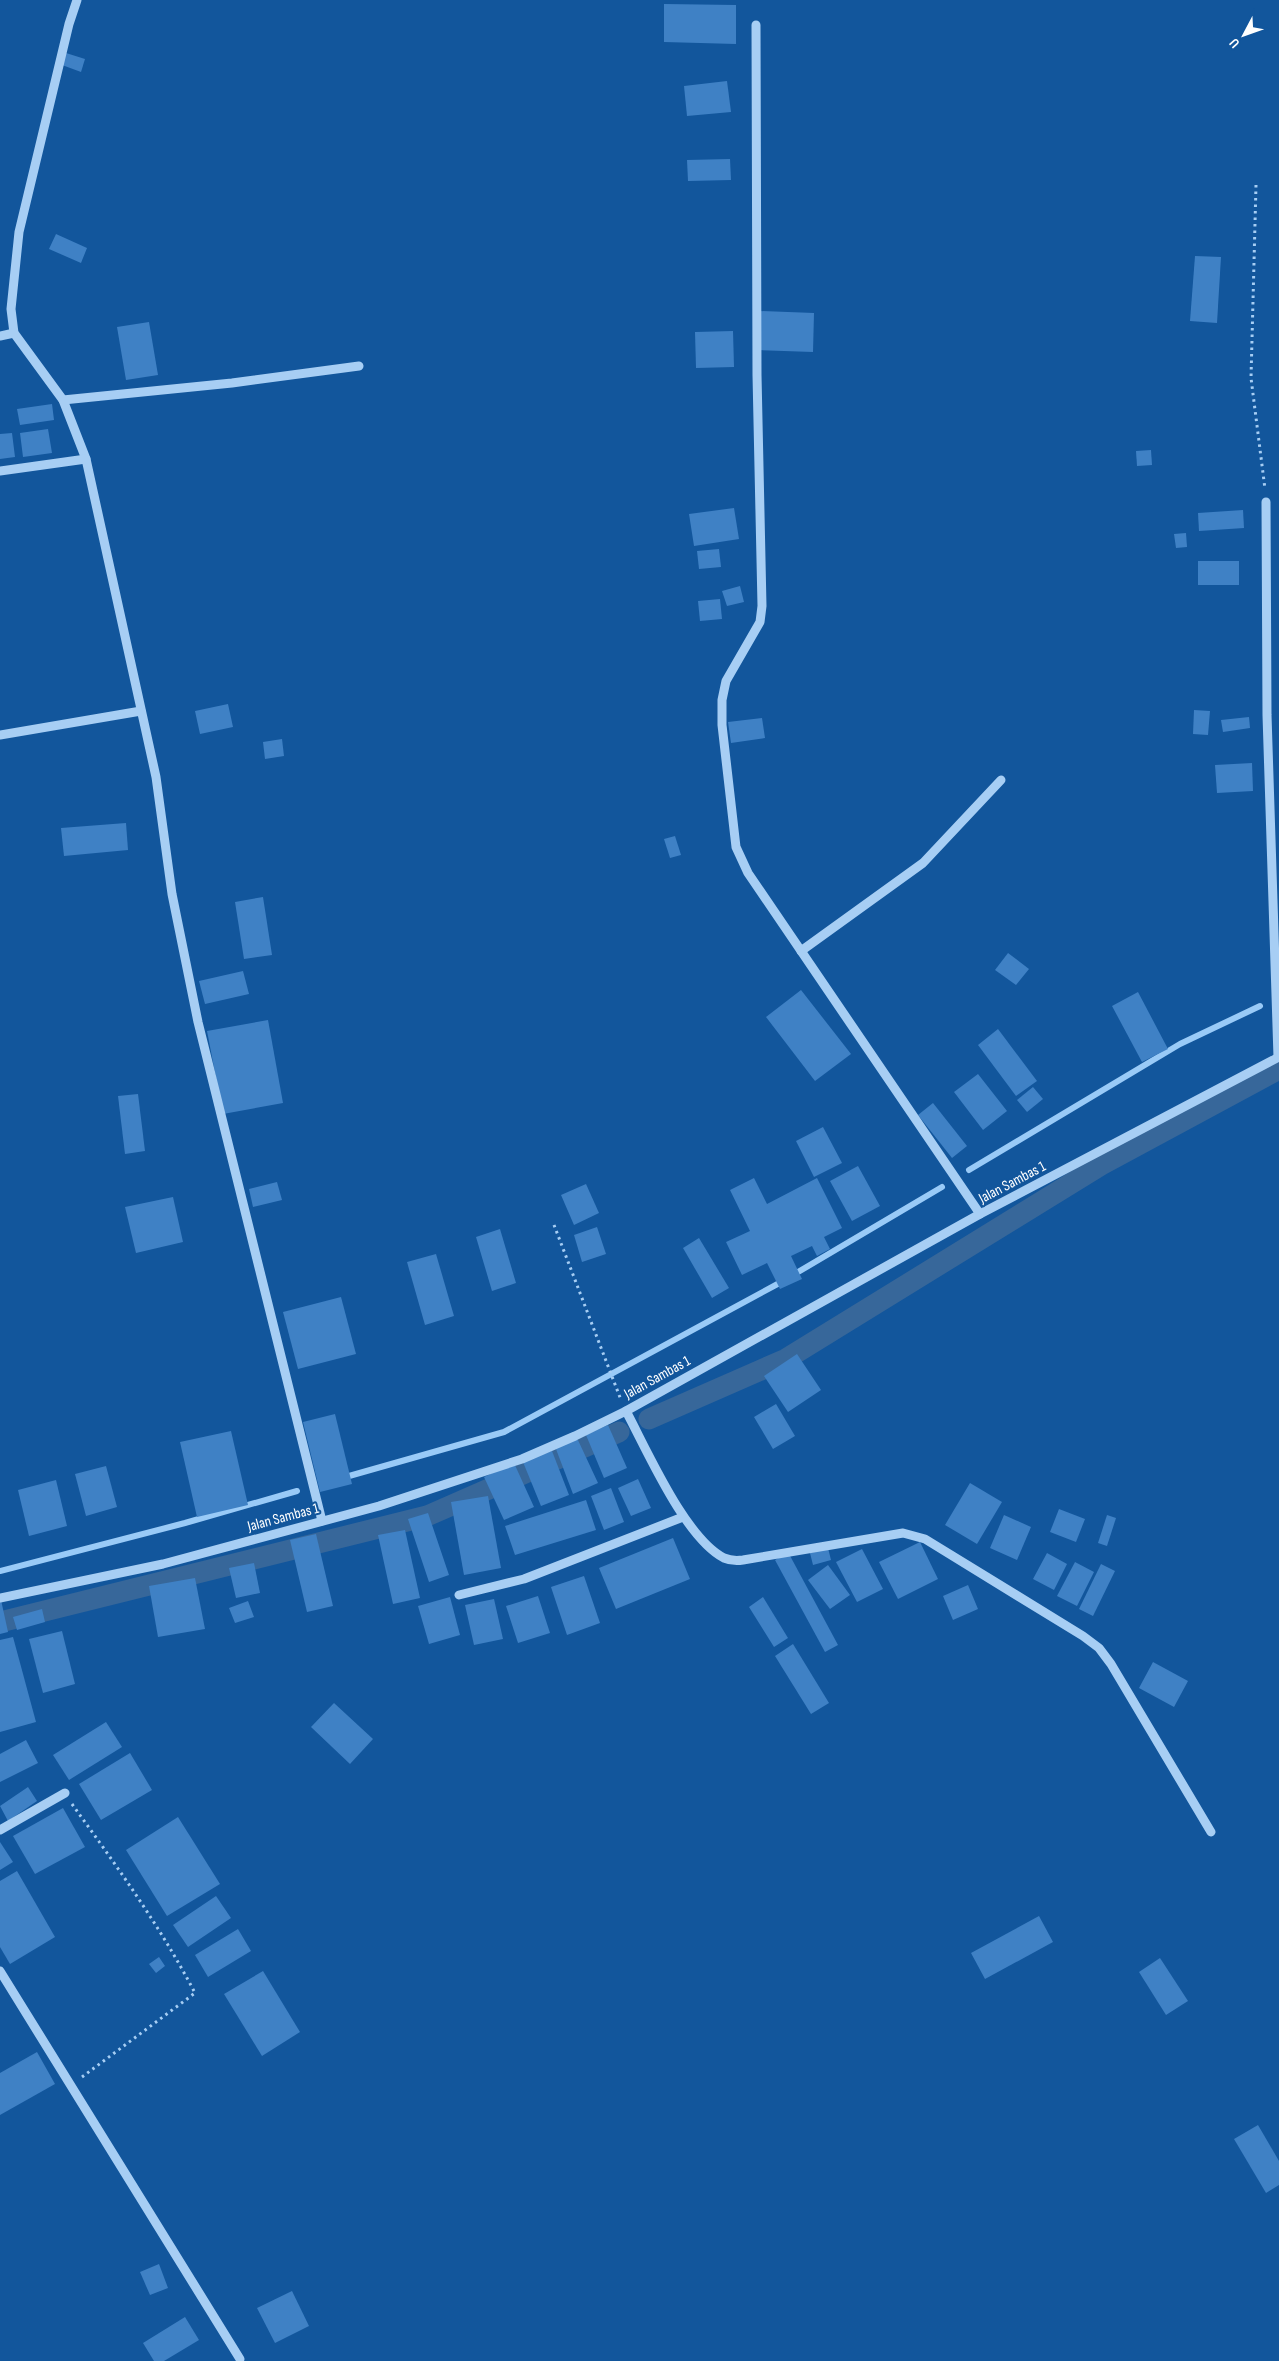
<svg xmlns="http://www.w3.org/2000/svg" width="1279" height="2361" font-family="'Sofia Sans Condensed',sans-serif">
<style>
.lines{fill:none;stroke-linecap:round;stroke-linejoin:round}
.stream{stroke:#99caf7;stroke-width:6}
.canal{stroke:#37679a;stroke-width:21}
.building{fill:#3f81c5}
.path{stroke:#a7cef4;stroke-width:3;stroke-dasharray:2.5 4;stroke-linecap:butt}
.minor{stroke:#a7cef4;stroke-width:9}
.labels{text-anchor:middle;stroke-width:4;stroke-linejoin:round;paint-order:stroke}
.street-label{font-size:15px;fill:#fff;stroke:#12569c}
</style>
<rect width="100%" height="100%" fill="#12569c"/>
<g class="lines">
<g class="stream">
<polyline points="969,1170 1180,1044 1260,1006"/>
<polyline points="793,1275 942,1187"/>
<polyline points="342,1478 504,1432 785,1280"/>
<polyline points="0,1571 185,1523 297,1491"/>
</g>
<g class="canal">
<polyline points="649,1419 786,1359 1101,1165 1279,1069"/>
<polyline points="0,1622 427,1516 619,1432"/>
</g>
</g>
<g class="building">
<polygon points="664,4 736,5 736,44 664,42"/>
<polygon points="66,53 85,59 81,72 62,65"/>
<polygon points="727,81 731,112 687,116 684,86"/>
<polygon points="730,159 731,180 688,181 687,160"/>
<polygon points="56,234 87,248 81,263 49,249"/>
<polygon points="1195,256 1221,257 1217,323 1190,321"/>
<polygon points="759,311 814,313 813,352 758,350"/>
<polygon points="149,322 158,375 126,380 117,327"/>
<polygon points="733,331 734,367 696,368 695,332"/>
<polygon points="52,404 54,420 20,425 17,409"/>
<polygon points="48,429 52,453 23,457 20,433"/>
<polygon points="12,433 15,457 0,459 0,434"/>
<polygon points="1151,450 1152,465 1137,466 1136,451"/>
<polygon points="734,508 739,539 694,546 689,514"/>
<polygon points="1243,510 1244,528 1199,531 1198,513"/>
<polygon points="1186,533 1187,547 1176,548 1174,534"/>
<polygon points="719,549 721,567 699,569 697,551"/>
<rect x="1198" y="561" width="41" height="24"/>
<polygon points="740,586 744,602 727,606 722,591"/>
<polygon points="720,599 722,619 700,621 698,601"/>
<polygon points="228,704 233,727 200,734 195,711"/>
<polygon points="1194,710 1210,711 1208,735 1193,734"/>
<polygon points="1249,717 1250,728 1223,732 1221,720"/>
<polygon points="762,718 765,738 731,743 728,722"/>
<polygon points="282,739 284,756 265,759 263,742"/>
<polygon points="1252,763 1253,791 1217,793 1215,765"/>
<polygon points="126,823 128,850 64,856 61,828"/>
<polygon points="675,836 681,855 670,858 664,839"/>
<polygon points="263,897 272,955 244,959 235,902"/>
<polygon points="1008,953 1029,969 1016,985 995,970"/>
<polygon points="243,971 249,994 205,1004 199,981"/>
<polygon points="801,990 851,1054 815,1081 766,1017"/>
<polygon points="1138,992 1168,1049 1142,1062 1112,1006"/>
<polygon points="268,1020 283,1103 223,1114 207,1031"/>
<polygon points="998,1029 1037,1081 1016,1096 978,1045"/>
<polygon points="978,1074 1007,1111 983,1130 954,1092"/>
<polygon points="1033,1087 1043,1099 1027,1112 1017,1100"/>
<polygon points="138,1094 145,1151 125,1154 118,1096"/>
<polygon points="933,1103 967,1146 952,1158 918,1115"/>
<polygon points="823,1127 842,1163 814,1177 796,1141"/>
<polygon points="858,1166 880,1206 852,1221 830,1181"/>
<polygon points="754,1178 767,1204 817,1178 842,1228 824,1237 830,1249 817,1256 812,1246 791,1256 802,1279 780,1289 767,1263 742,1275 726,1242 750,1231 730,1190"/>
<polygon points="277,1182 282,1200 253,1207 249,1189"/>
<polygon points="586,1184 599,1213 574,1225 561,1195"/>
<polygon points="173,1197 183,1242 136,1253 125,1207"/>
<polygon points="597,1227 606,1254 582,1262 574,1235"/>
<polygon points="500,1229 516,1283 492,1291 476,1237"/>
<polygon points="699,1238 729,1288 712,1298 683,1248"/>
<polygon points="436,1254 454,1316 425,1325 407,1262"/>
<polygon points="341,1297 356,1354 298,1369 283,1312"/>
<polygon points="797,1354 821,1390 788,1412 764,1376"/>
<polygon points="776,1404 795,1436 773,1449 754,1417"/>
<polygon points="335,1414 352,1484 320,1492 303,1422"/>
<polygon points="608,1425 627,1468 604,1478 586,1435"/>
<polygon points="231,1431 248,1505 197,1517 180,1442"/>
<polygon points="577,1438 598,1483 573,1494 556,1449"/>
<polygon points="552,1451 569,1495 541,1506 523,1462"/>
<polygon points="514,1463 534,1507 504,1520 484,1477"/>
<polygon points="106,1466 117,1507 86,1516 75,1474"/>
<polygon points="638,1479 651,1508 631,1516 618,1488"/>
<polygon points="56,1480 67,1526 29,1536 18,1490"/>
<polygon points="970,1483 1002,1502 977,1544 945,1525"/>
<polygon points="611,1488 624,1522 604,1530 591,1496"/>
<polygon points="488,1496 501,1568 464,1575 451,1502"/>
<polygon points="586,1500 596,1530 515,1555 505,1526"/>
<polygon points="1059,1509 1085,1519 1076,1542 1050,1532"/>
<polygon points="428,1513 449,1575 429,1582 408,1519"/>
<polygon points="1004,1515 1031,1527 1017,1560 990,1548"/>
<polygon points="1107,1515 1116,1518 1107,1546 1098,1543"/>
<polygon points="405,1530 420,1598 393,1604 378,1535"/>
<polygon points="316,1534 333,1606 307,1612 290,1540"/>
<polygon points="673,1538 690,1579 616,1609 599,1568"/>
<polygon points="920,1542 938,1579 898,1599 879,1562"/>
<polygon points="828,1548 831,1560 813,1565 810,1553"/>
<polygon points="862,1549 883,1589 857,1602 836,1562"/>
<polygon points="788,1552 838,1645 825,1652 775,1560"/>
<polygon points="1047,1553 1067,1564 1054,1590 1033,1579"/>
<polygon points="1075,1562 1094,1572 1077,1606 1057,1596"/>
<polygon points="254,1563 260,1593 236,1598 229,1568"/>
<polygon points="1101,1564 1115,1571 1093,1616 1079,1609"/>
<polygon points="828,1565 850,1595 830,1609 808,1580"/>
<polygon points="584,1576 600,1623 567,1635 551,1587"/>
<polygon points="195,1578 205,1629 158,1637 149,1586"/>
<polygon points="968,1585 978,1609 953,1620 943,1596"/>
<polygon points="538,1596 550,1633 518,1643 506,1606"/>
<polygon points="450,1597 460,1635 429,1644 418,1606"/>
<polygon points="763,1597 788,1638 774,1647 749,1607"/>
<polygon points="494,1599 503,1639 474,1645 465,1605"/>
<polygon points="1,1600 8,1632 0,1634 0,1601"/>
<polygon points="248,1601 254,1617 235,1623 229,1608"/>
<polygon points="42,1609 45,1622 17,1630 13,1617"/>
<polygon points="62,1631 75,1684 43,1693 29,1639"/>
<polygon points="13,1637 36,1722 0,1732 0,1640"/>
<polygon points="793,1644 829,1703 811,1714 775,1656"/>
<polygon points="1153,1662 1188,1681 1174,1707 1139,1688"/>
<polygon points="334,1703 373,1739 350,1764 311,1727"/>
<polygon points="106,1722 122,1747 69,1780 53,1755"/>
<polygon points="26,1740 38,1763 0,1782 0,1754"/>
<polygon points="130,1753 152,1790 101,1820 79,1784"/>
<polygon points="28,1787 37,1801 8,1821 0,1806"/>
<polygon points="63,1808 85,1847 35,1874 13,1836"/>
<polygon points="178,1817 220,1884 167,1916 126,1850"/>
<polygon points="0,1842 13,1862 0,1870"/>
<polygon points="17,1871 55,1937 10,1964 0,1947 0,1881"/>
<polygon points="216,1896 231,1918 188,1947 173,1925"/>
<polygon points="1039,1916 1053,1942 985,1979 971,1953"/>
<polygon points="238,1929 251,1951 208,1977 195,1955"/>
<polygon points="159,1957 165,1966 156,1973 149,1964"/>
<polygon points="1160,1958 1188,2001 1166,2015 1139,1972"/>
<polygon points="263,1971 300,2032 262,2056 224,1994"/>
<polygon points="37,2052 55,2084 0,2115 0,2073"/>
<polygon points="1258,2125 1279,2161 1279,2185 1266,2193 1234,2139"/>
<polygon points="159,2264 168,2288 150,2295 140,2272"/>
<polygon points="292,2291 309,2326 275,2343 257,2308"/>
<polygon points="185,2317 199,2340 164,2361 154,2361 143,2343"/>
</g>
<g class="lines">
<g class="path">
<polyline points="1256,185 1251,378 1265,489"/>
<polyline points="554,1225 621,1400"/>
<path d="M72,1804C116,1865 160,1926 195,1993L82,2077"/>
</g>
<g class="minor">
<polyline points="77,0 69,24 19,232 11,309 14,333 63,400 86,459 156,777 172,894 198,1022 322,1521"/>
<polyline points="756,25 757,375 762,606 760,622 726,681 722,700 722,725 736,847 748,873 980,1214"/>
<polyline points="0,336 14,333"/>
<polyline points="63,400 232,383 359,366"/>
<polyline points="0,471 86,459"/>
<polyline points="1266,502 1267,715 1278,1057"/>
<polyline points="0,735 141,711"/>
<polyline points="801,951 923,863 1001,780"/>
<path d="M626,1411C647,1450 685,1538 724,1558C731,1561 736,1561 743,1560L903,1533L925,1539L1083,1636L1099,1648L1111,1664L1211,1832"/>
<polyline points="459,1595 524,1579 683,1517"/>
<polyline points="0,1598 163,1564 379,1506 522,1459 575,1436 626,1411 980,1214 1279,1057"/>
<polyline points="0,1830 65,1793"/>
<polyline points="0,1971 240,2359"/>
</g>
</g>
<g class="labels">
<g class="street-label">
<text transform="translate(1012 1182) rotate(-28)" y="5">Jalan Sambas 1</text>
<text transform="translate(657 1377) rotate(-29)" y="5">Jalan Sambas 1</text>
<text transform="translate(283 1517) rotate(-15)" y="5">Jalan Sambas 1</text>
</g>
</g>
<g transform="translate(1244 35) rotate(229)" stroke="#12569c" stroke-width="4" paint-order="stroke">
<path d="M0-4L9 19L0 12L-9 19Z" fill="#ffffff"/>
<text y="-8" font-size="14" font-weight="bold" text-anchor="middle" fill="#ffffff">U</text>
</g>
</svg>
